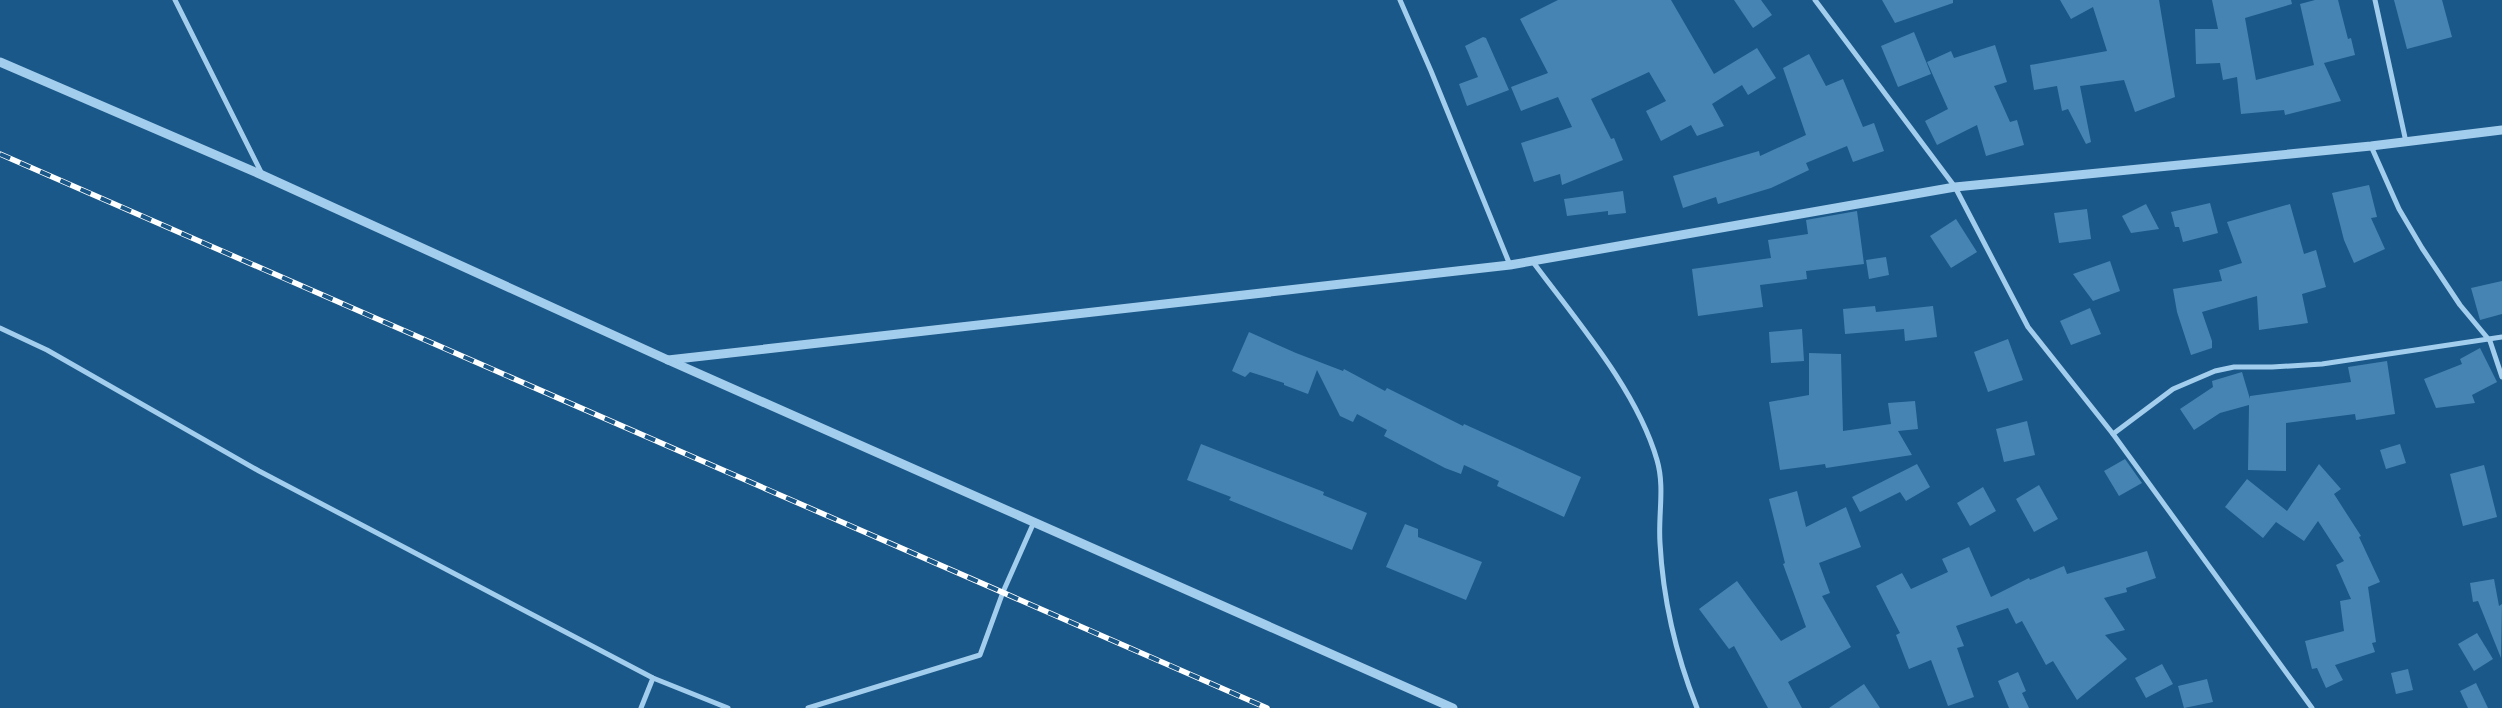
<svg xmlns="http://www.w3.org/2000/svg" width="2502" height="708" font-family="Helvetica,sans-serif">
<style>
.building{fill:#4684b3}
.lines{fill:none;stroke-linecap:round;stroke-linejoin:round}
.minor{stroke:#a3cded;stroke-width:5}
.tertiary{stroke:#a3cded;stroke-width:9}
.rail-casing{stroke:#fff;stroke-width:5.5}
.rail{stroke:#1a5889;stroke-width:4;stroke-dasharray:11;stroke-linecap:butt}
</style>
<rect width="100%" height="100%" fill="#1a5889"/>
<g class="building">
<polygon points="1558,0 1671,0 1714,74 1757,48 1776,78 1748,95 1742,85 1712,104 1724,126 1697,136 1691,125 1661,141 1646,111 1666,101 1649,72 1591,99 1611,139 1614,138 1623,160 1562,185 1560,174 1534,182 1521,143 1572,127 1558,97 1521,111 1511,87 1548,73 1520,19"/>
<polygon points="1734,0 1761,0 1772,15 1753,28"/>
<polygon points="1882,0 1953,0 1953,3 1895,23"/>
<polygon points="2060,0 2159,0 2175,97 2135,112 2124,80 2080,86 2091,142 2086,144 2068,109 2062,111 2057,86 2034,90 2030,65 2107,51 2093,7 2071,19"/>
<polygon points="2212,0 2291,0 2292,4 2245,18 2256,80 2314,65 2300,4 2315,0 2338,0 2348,39 2351,38 2355,55 2324,63 2341,101 2285,115 2284,110 2241,114 2237,77 2223,80 2220,63 2196,64 2195,29 2218,29"/>
<polygon points="2394,0 2442,0 2452,37 2407,49"/>
<polygon points="1914,32 1931,74 1898,87 1881,46"/>
<polygon points="1483,37 1486,38 1509,90 1467,106 1459,84 1478,77 1465,46"/>
<polygon points="1995,45 2007,82 1994,86 2010,122 2017,120 2024,145 1986,156 1977,125 1937,145 1925,121 1948,109 1927,62 1951,51 1954,58"/>
<polygon points="1809,54 1826,86 1843,79 1863,127 1874,123 1884,151 1853,162 1847,146 1806,163 1809,170 1771,188 1718,204 1716,197 1683,208 1673,176 1759,151 1760,156 1806,135 1783,68"/>
<polygon points="2369,185 2377,217 2371,218 2385,249 2354,263 2344,240 2332,193"/>
<polygon points="1623,191 1626,213 1608,215 1608,211 1567,216 1564,199"/>
<polygon points="2210,203 2218,233 2183,242 2179,227 2175,227 2171,212"/>
<polygon points="2146,204 2159,229 2131,233 2122,216"/>
<polygon points="2290,204 2304,254 2316,250 2326,287 2302,294 2308,323 2259,330 2257,296 2202,312 2212,341 2212,348 2191,355 2177,312 2173,289 2222,281 2219,270 2242,263 2227,222"/>
<polygon points="2087,209 2091,239 2059,243 2054,213"/>
<polygon points="1857,211 1864,264 1806,271 1807,279 1760,285 1763,307 1698,316 1692,269 1771,258 1768,240 1808,234 1806,220"/>
<polygon points="1956,219 1977,252 1951,268 1930,236"/>
<polygon points="1886,257 1889,275 1869,279 1866,260"/>
<polygon points="2110,261 2120,291 2093,301 2073,274"/>
<polygon points="2502,281 2502,314 2480,320 2471,288"/>
<polygon points="1875,306 1876,312 1933,306 1937,337 1905,341 1904,329 1845,334 1843,309"/>
<polygon points="2090,308 2101,334 2071,345 2060,321"/>
<polygon points="1802,329 1804,361 1771,363 1769,332"/>
<polygon points="1249,332 1296,353 1343,371 1344,369 1385,391 1387,388 1463,426 1464,424 1581,477 1564,517 1497,486 1499,481 1464,465 1461,474 1445,468 1384,436 1387,430 1357,414 1353,422 1340,416 1317,370 1308,394 1284,385 1284,383 1250,372 1245,377 1232,371"/>
<polygon points="2008,339 2023,380 1988,392 1974,352"/>
<polygon points="2480,348 2497,382 2472,395 2475,403 2436,408 2424,379 2462,364 2460,359"/>
<polygon points="1809,353 1841,354 1843,431 1891,424 1888,403 1915,401 1918,429 1898,431 1912,455 1826,468 1825,464 1780,470 1769,402 1809,395"/>
<polygon points="2387,361 2395,414 2356,420 2355,414 2286,423 2286,471 2248,470 2249,405 2220,413 2194,430 2180,409 2213,387 2212,381 2242,372 2250,399 2250,396 2351,382 2348,367"/>
<polygon points="2027,421 2035,455 2004,462 1996,429"/>
<polygon points="1201,444 1324,492 1323,495 1367,513 1352,550 1229,500 1231,497 1187,480"/>
<polygon points="2400,444 2406,463 2386,469 2380,450"/>
<polygon points="2125,459 2142,483 2119,496 2104,471"/>
<polygon points="1917,464 1930,487 1906,501 1900,492 1860,512 1852,497"/>
<polygon points="2319,464 2341,489 2334,494 2361,536 2359,537 2380,582 2368,587 2376,642 2372,643 2375,652 2335,665 2343,680 2326,688 2317,668 2312,669 2305,641 2344,631 2340,601 2351,599 2336,565 2344,561 2318,521 2304,541 2276,522 2263,538 2225,507 2247,479 2287,511"/>
<polygon points="2484,465 2497,517 2463,526 2450,474"/>
<polygon points="2039,485 2058,519 2034,532 2016,499"/>
<polygon points="1983,487 1996,511 1970,526 1957,503"/>
<polygon points="1797,491 1806,527 1846,507 1861,547 1819,563 1830,593 1822,596 1851,647 1788,682 1802,708 1768,708 1734,646 1729,649 1699,609 1737,581 1781,641 1806,627 1783,564 1785,563 1769,499"/>
<polygon points="1405,524 1418,529 1418,537 1482,562 1466,600 1386,567"/>
<polygon points="1969,547 1991,597 2029,578 2030,580 2064,566 2067,574 2147,551 2156,578 2126,588 2127,592 2104,598 2125,630 2105,635 2127,659 2077,700 2053,661 2046,665 2022,621 2016,624 2008,608 1956,626 1964,646 1957,648 1974,697 1948,706 1931,660 1909,669 1896,635 1900,633 1876,586 1902,573 1911,589 1948,572 1942,559"/>
<polygon points="2494,579 2499,606 2502,604 2501,658 2478,601 2473,602 2470,583"/>
<polygon points="2477,633 2493,659 2474,671 2458,644"/>
<polygon points="2162,664 2173,684 2146,698 2135,678"/>
<polygon points="2408,669 2413,690 2396,694 2391,673"/>
<polygon points="2018,672 2026,691 2022,693 2029,708 2009,708 1998,681"/>
<polygon points="2207,679 2213,702 2184,708 2178,686"/>
<polygon points="2476,683 2488,708 2468,708 2460,691"/>
<polygon points="1864,684 1880,708 1829,708"/>
</g>
<g class="lines">
<g class="minor">
<polyline points="175,0 262,174"/>
<polyline points="1400,0 1431,71 1510,265"/>
<polyline points="1815,0 1955,187 2028,327 2113,434 2312,708"/>
<polyline points="2375,0 2406,142"/>
<polyline points="2371,146 2399,209 2422,248 2460,305 2490,341 2502,377"/>
<path d="M1533,262C1576,320 1637,390 1657,460C1665,487 1658,515 1660,543C1663,600 1676,655 1697,708"/>
<polyline points="0,328 47,350 259,471 653,678 728,708"/>
<polyline points="2113,434 2173,389 2215,371 2234,367 2272,367 2322,364 2502,337"/>
<polyline points="641,708 653,678"/>
<polyline points="808,708 980,655 1003,592 1034,522"/>
</g>
<g class="tertiary">
<polyline points="0,62 262,175 668,360 1453,708"/>
<polyline points="668,360 1510,265 1955,187 2371,146 2502,130"/>
</g>
<g class="rail-casing">
<polyline id="rail" points="0,154 1267,708"/>
</g>
<use href="#rail" class="rail"/>
</g>
</svg>
